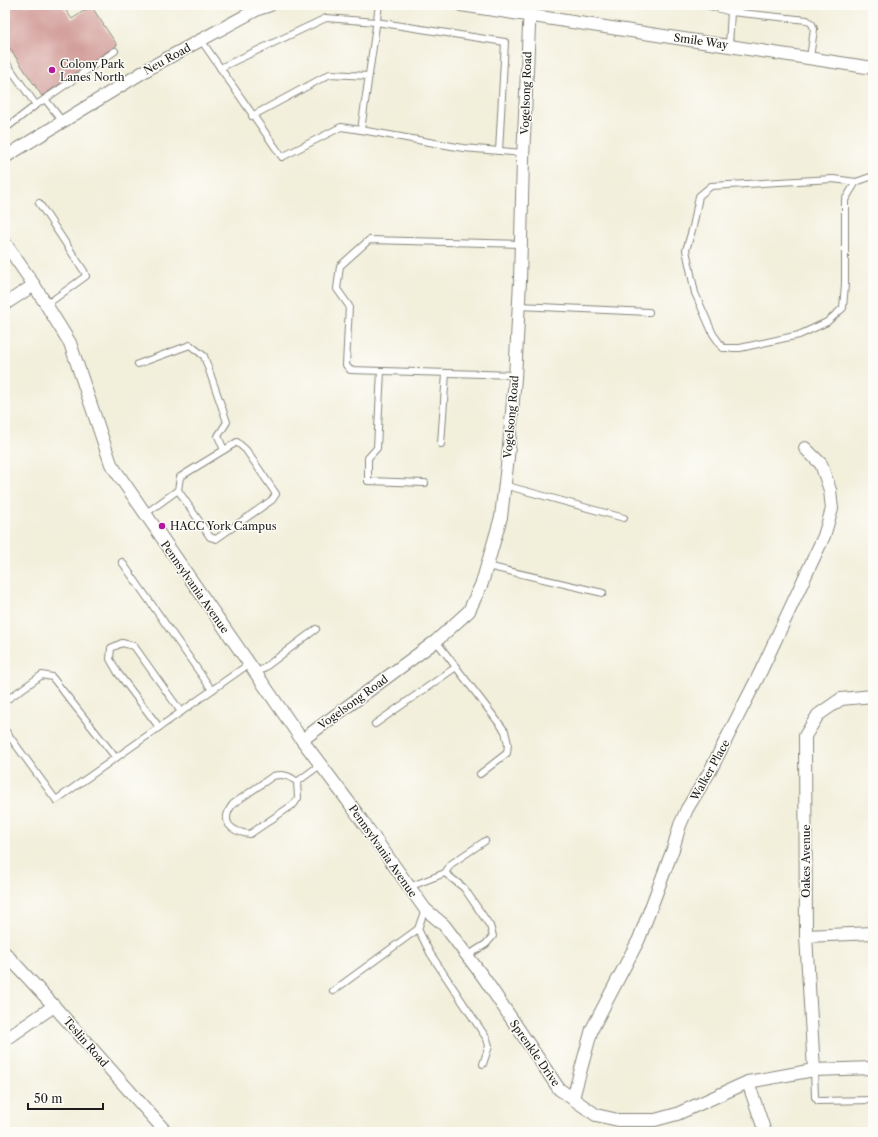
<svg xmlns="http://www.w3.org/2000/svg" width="878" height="1137" font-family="'Libre Caslon Text',serif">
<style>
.building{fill:#d39f9b}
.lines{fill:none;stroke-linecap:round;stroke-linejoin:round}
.lane-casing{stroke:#87867c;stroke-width:8}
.street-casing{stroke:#87867c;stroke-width:14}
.lane{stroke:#fff;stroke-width:6}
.street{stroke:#fff;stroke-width:12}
.poi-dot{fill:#b5179e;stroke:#fdfcf7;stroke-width:1.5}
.labels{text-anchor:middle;stroke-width:3;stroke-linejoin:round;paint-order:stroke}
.street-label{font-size:11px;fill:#1c1c1c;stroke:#fdfcf7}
.poi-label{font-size:11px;fill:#1c1c1c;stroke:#fdfcf7;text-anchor:start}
</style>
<rect width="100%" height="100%" fill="#fdfcf7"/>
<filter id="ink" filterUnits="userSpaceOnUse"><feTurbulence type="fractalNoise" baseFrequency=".025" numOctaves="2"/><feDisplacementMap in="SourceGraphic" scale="8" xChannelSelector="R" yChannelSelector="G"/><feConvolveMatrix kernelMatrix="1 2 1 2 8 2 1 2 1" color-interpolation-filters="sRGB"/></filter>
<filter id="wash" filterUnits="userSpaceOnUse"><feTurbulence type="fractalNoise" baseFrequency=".012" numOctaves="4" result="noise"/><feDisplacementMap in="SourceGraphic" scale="16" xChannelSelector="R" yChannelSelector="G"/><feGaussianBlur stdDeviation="0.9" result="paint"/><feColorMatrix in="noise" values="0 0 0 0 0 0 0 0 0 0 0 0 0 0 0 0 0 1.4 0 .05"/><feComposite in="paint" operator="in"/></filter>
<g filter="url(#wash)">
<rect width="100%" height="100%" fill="#f2efdb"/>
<g id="blocks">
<polygon class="building" points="5,5 62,5 72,19 91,6 117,45 42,96 5,41"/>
</g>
</g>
<g filter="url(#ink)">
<use href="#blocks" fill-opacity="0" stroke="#87867c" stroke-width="1"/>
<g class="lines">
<g class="lane-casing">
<g id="lane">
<polyline points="379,5 361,130 463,148 523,153"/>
<polyline points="706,5 731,12 732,5"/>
<polyline points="201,40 282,157 341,127 361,130"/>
<polyline points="729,45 731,12 807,20 812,24 814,29 810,58"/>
<polyline points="5,61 36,105"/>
<polyline points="220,68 326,18 376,22 505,42 499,151"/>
<polyline points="45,99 115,51"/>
<polyline points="252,116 330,74 368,76"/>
<polyline points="5,129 36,105 45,99 63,122"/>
<polyline points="856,182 845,200 845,284 843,308 827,322 799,335 740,348 723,348 713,334 695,293 686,250 693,227 699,196 711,186 833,179 856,182 873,176"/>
<polyline points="39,203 84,271 86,276 46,305"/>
<polyline points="519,306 649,312"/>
<polyline points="138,364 190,345 204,356 227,422 218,436 224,450"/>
<polyline points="381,371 377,448 368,458 368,481 425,483"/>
<polyline points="515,375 350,370 346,365 349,306 337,289 340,266 369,240 521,244"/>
<polyline points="441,444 446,373"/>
<polyline points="504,485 624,518"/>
<polyline points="145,514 178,490 180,477 237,442 246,450 276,494 272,500 216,539 210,537 178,490"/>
<polyline points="122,562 212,690"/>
<polyline points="487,566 603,593"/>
<polyline points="436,641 505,731 508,744 507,753 480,774"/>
<polyline points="256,674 316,629"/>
<polyline points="5,701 42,675 52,677 116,758"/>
<polyline points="375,724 456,667"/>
<polyline points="159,727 118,673 110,659 111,648 122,643 134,646 181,712"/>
<polyline points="5,730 56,800 249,664"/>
<path d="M297,782C289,775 283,774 273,776L233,804C219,822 231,832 250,834L294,804L298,798L297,782L320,765"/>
<polyline points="445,873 451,864 485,841"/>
<polyline points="409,887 445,873 464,888 490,926 493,936 486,944 467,956"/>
<polyline points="425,909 418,929 430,953 487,1039 489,1046 483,1064"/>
<polyline points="333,991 418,929"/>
<polyline points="814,1070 815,1097 818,1101 873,1100"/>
</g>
</g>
<g class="street-casing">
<g id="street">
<polyline points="461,5 873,68"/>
<polyline points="5,157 153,66 258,9 270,5"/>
<polyline points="5,243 34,285 70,343 111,464 302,740 348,801 425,909 444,925 484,978 559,1089 596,1115 618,1120 655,1120 677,1114 748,1082 814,1070 873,1068"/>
<polyline points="5,304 34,285"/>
<polyline points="302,740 436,641 469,611 482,583 501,517 508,457 515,378 520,281 523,158 530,5"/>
<polyline points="806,936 873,933"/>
<polyline points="5,953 54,1006 166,1132"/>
<polyline points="5,1040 54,1006"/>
<polyline points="814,1070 806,936 805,736 818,715 841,699 873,696"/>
<polyline points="748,1082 765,1132"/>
<polyline points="573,1098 592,1029 639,939 673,849 680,825 687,809 710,771 760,673 824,536 832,509 830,490 821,464 805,448"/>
</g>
</g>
<use href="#lane" class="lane"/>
<use href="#street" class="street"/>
</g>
</g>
<g class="poi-dot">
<circle cx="52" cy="70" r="4"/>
<circle cx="162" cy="526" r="4"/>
</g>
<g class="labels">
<g class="street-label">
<text transform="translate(701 41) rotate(8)" y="4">Smile Way</text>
<text transform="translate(167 59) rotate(-29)" y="4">Neu Road</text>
<text transform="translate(526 93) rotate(-88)" y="4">Vogelsong Road</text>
<text transform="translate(511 417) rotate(-85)" y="4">Vogelsong Road</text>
<text transform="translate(195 587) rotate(55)" y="4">Pennsylvania Avenue</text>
<text transform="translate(353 702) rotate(-36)" y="4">Vogelsong Road</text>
<text transform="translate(710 770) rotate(-61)" y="4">Walker Place</text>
<text transform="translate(383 851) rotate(55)" y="4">Pennsylvania Avenue</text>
<text transform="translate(806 861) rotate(-90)" y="4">Oakes Avenue</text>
<text transform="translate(86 1042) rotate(49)" y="4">Teslin Road</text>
<text transform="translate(535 1053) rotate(55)" y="4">Sprenkle Drive</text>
</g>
<g class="poi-label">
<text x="60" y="68">Colony Park<tspan x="60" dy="13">Lanes North</tspan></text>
<text x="170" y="530">HACC York Campus</text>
</g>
</g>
<rect width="878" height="1137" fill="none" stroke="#fdfcf7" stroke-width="20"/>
<path d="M28 1103v6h75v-6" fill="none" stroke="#1c1c1c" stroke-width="2"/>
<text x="34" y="1103" font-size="12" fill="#1c1c1c" stroke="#fdfcf7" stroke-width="3" paint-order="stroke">50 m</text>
</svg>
